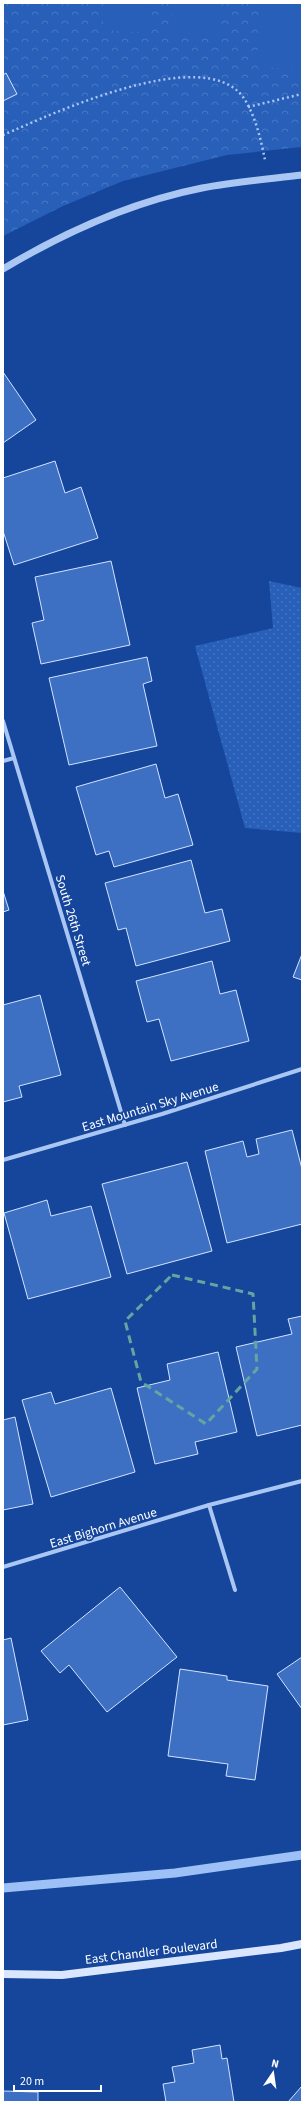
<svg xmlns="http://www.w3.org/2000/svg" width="305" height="2105" font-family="'Source Sans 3',sans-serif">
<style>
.grass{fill:url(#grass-dots)}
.park{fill:url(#park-crowns)}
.pitch{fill:#285fb9}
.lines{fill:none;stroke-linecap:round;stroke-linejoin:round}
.stream{stroke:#9dc0f6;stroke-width:9}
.building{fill:#3d70c2;stroke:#d2e3fd}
.path{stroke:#aac6f3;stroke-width:2.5;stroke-dasharray:2 3;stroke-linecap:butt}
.minor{stroke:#aac6f3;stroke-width:4}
.tertiary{stroke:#aac6f3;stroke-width:7}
.secondary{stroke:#dae6fd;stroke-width:8}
.marked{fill:none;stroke:#63a6a1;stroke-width:3;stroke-dasharray:8 5;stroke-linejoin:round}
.labels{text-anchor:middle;stroke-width:3.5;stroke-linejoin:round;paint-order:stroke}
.street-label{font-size:13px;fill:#fff;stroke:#15469c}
</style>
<defs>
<pattern id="grass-dots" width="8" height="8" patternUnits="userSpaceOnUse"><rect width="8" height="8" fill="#285fb9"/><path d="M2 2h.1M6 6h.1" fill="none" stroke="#4877c4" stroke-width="1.8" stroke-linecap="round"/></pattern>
<pattern id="park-crowns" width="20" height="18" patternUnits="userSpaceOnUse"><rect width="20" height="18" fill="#285fb9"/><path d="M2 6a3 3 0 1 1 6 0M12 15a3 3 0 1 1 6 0" fill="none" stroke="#4877c4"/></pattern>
</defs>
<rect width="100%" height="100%" fill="#15469c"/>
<polygon class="grass" points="269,581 302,588 302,833 245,828 195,646 273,628"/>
<polygon class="park" points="3,3 302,3 302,147 227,155 123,181 63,206 3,236"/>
<g class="pitch">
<polygon points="104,3 152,3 150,33 103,30"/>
<polygon points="173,3 220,3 218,37 171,34"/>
<polygon points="260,3 302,3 302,69 257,67"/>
</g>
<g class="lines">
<polyline class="stream" points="3,1888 175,1873 302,1855"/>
</g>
<g class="building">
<polygon points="6,73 17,94 3,101 3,75"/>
<polygon points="3,372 36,420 3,443"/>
<polygon points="55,461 65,493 81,487 98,538 14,565 3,531 3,478"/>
<polygon points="111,561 130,645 41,664 32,623 44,620 35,577"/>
<polygon points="147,657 152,681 143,684 157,746 69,765 49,678"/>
<polygon points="156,764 165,798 178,794 193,845 114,867 109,851 96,855 76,787"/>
<polygon points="191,860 205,913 222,909 230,941 136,966 126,928 118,930 105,883"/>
<polygon points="3,891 9,910 3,912"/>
<polygon points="302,954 302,980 293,977"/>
<polygon points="212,961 220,994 236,990 249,1041 171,1061 159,1019 147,1022 136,981"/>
<polygon points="40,995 61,1075 19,1086 22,1097 3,1102 3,1005"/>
<polygon points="292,1130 302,1169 302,1224 227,1243 205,1151 243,1141 247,1157 259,1154 256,1139"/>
<polygon points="187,1162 212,1251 127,1274 102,1184"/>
<polygon points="47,1200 51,1216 91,1206 111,1277 28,1299 4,1213"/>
<polygon points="302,1316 302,1425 257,1436 236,1347 292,1334 288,1319"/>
<polygon points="218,1352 237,1432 195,1442 198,1454 155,1464 137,1388 170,1380 167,1364"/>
<polygon points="111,1388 135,1472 51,1497 22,1400 51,1392 55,1404"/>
<polygon points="15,1417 33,1504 3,1510 3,1420"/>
<polygon points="120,1587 177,1657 107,1712 69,1665 60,1673 41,1651"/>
<polygon points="11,1638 28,1720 3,1725 3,1640"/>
<polygon points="302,1657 302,1709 277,1674"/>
<polygon points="180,1669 227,1676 227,1680 268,1686 255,1780 226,1776 228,1764 168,1756"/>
<polygon points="220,2045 222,2059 227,2058 234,2102 166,2102 163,2084 175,2082 172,2067 194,2063 192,2050"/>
<polygon points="302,2086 302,2102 288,2102"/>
<polygon points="3,2091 38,2092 38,2102 3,2102"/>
</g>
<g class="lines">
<g class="path">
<polyline points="248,107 302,94"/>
<path d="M3,135C52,114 203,43 243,97C255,114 261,140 265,160"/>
</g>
<g class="minor">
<polyline points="3,721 125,1125"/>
<polyline points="3,761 14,758"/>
<polyline points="3,1160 162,1114 302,1069"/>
<polyline points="209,1505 235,1590"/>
<polyline points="3,1567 209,1505 302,1481"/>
</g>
<path class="tertiary" d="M3,269C65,232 131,202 202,188C235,182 269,179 302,175"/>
<polyline class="secondary" points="3,1974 62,1975 281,1948 302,1944"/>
</g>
<path class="marked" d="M172,1275L253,1294L257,1369L206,1424L141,1382L125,1321Z"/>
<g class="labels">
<g class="street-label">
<text transform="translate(74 920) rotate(73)" y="5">South 26th Street</text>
<text transform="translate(150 1106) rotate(-17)" y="5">East Mountain Sky Avenue</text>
<text transform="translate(103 1527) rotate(-17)" y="5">East Bighorn Avenue</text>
<text transform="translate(151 1951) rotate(-7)" y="5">East Chandler Boulevard</text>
</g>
</g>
<rect width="305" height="2105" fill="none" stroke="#ffffff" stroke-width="8"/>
<g transform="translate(273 2073) rotate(13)" stroke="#15469c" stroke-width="3" paint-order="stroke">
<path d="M0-3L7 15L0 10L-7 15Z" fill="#ffffff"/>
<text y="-6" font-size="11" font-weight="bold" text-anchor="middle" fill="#ffffff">N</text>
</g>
<path d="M14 2085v6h87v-6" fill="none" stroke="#ffffff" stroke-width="2"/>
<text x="20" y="2085" font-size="12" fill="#ffffff" stroke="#15469c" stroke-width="3" paint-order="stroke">20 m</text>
</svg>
